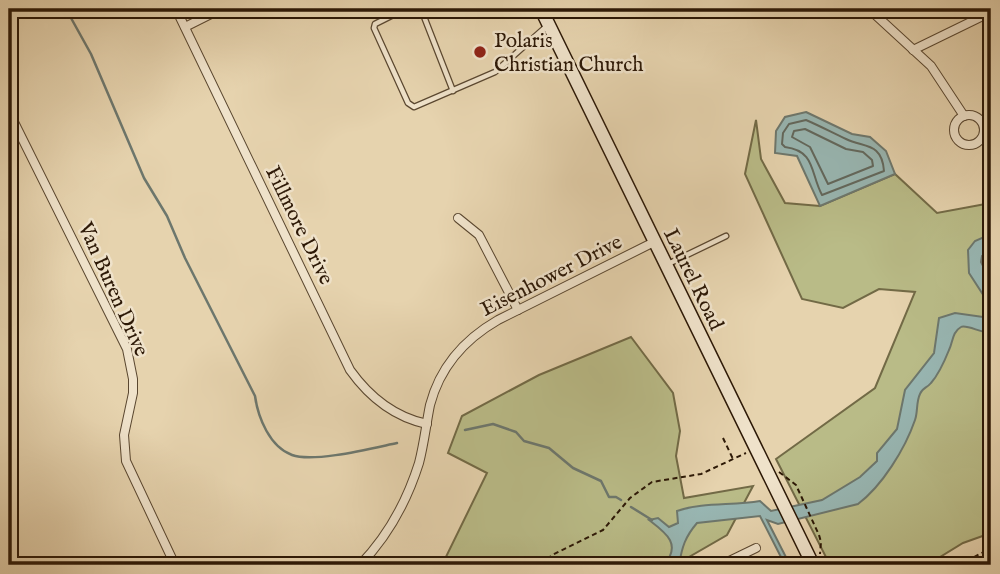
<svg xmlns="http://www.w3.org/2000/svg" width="1000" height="574" font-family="'IM FELL English',serif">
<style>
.green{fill:#b9bb87;stroke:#726a46;stroke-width:2}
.water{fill:#98b6b2;stroke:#6d776d;stroke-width:2}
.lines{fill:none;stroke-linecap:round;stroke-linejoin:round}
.shore{stroke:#62675c;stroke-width:2}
.stream{stroke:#6d776d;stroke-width:2.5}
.lane-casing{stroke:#5a4730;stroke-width:7}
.street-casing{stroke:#5a4730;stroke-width:10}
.secondary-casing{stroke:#2c1806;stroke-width:15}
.path{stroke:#2c1806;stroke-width:2;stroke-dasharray:5 3.5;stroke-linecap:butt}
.lane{stroke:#efe2ca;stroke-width:4.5}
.street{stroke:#efe2ca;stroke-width:8}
.secondary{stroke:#efe2ca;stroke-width:12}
.poi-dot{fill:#8f2418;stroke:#efe2ca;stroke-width:2.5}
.labels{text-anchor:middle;stroke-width:5;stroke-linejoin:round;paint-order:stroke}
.poi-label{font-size:21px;fill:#2c1806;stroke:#efe2ca;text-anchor:start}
.street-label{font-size:21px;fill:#2c1806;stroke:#efe2ca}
</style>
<rect width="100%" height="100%" fill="#e6d3ae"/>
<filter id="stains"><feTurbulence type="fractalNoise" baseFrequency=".00286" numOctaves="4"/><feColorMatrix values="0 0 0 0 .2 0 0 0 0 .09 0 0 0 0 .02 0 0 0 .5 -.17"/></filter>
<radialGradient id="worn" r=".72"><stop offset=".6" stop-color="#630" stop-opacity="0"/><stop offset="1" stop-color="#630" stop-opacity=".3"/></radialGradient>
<g class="green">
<polygon points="756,120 761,159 785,203 820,206 895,174 937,213 991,203 991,533 963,543 927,565 830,565 776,459 875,388 915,292 879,289 843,308 802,299 745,174"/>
<polygon points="631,337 673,393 680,431 676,456 684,498 753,486 727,535 675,565 442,565 487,473 448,453 462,416 539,375"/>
</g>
<g class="water">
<polygon points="806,112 852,134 870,137 886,151 895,174 820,206 797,156 775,153 776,131 785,117"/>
<path d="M991,234V252L982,256L981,262L991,281V333C981,333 966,324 961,327C952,332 953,342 949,350C945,360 938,375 931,383C927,388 922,388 920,394C916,402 918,412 915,420C905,449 882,486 858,504L778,524L767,520L790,565H785L760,516L697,523C685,537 682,547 679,565H664C682,544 666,533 649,520L658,518L669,527L678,523L677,511C704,502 732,506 760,501L771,511L822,500L860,477L877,461V453L897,429L905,390L934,353L939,318L955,313L983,317L989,314L991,307L969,273L968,250L975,241Z"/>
</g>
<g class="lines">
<g class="shore">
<path d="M806,120C820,126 833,133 846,139C864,148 882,142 884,171L822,195C810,173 816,151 785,147L782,144L783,133L789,124Z"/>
<polygon points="805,129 846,149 863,152 872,160 873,166 828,184 810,147 792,137 794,131"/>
</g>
<g class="stream">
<path d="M66,9L91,54L144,178L167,216L185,258L255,396C258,418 270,447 292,455C314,463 373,448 397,443"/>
<polyline points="465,430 493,424 516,432 524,441 549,448 573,468 601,481 609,497 616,497 621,500"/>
<polyline points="631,507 652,520"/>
</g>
<g class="lane-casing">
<g id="lane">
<polyline points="405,9 375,24 374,28 408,103 414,107 495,72 548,25"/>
<polyline points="421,9 453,91"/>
<polyline points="666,265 726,236"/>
</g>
</g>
<g class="street-casing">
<g id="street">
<path d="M176,9L350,370C370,398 394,417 427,424"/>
<polyline points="869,9 931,66 964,116"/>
<polyline points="185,27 221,9"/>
<polyline points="913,50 991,12"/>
<polyline points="9,112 127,349 133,379 133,393 124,435 126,461 175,565"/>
<circle cx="969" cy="130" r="15"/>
<polyline points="458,218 479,235 518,310"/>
<polyline points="9,550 16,565"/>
<path d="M360,565C387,537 407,501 419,463C424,444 426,425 430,405C440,367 465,339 498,320L654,242"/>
<polyline points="721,565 756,548"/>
</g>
</g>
<g class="secondary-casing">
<polyline id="secondary" points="541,9 813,565"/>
</g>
<g class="path">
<polyline points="723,438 733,459"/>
<polyline points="779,472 796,485 819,535 821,542 820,554"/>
<polyline points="541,565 552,555 603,530 630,498 652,482 701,474 746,453"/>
<polyline points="959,565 991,548"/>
</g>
<use href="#lane" class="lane"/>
<use href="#street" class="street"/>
<use href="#secondary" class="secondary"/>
</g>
<circle class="poi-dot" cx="480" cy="52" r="7"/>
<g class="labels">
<g class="poi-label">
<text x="494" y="47">Polaris<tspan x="494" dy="24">Christian Church</tspan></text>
</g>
<g class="street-label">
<text transform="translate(300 225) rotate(64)" y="7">Fillmore Drive</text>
<text transform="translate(551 275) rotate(-27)" y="7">Eisenhower Drive</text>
<text transform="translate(694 279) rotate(64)" y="7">Laurel Road</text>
<text transform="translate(114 289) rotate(66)" y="7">Van Buren Drive</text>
</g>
</g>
<rect width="1000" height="574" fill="none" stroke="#e6d3ae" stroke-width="35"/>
<rect x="10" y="10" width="979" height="553" fill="none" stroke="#2c1806" stroke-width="3.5"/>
<rect x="18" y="18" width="965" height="539" fill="none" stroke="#2c1806" stroke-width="2"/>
<rect width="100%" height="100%" filter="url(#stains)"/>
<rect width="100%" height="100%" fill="url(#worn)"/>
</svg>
